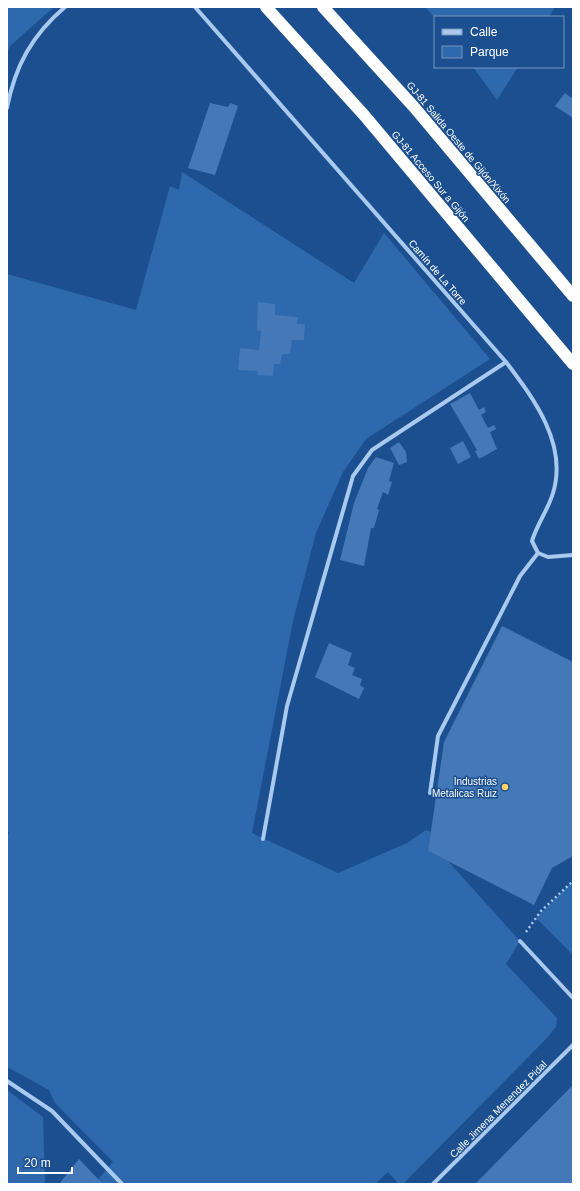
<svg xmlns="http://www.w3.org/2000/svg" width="580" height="1191" font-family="Helvetica,sans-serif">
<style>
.green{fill:#2e69ad}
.building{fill:#4478b7}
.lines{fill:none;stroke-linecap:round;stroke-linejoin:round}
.path{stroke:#a9c9ee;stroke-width:2.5;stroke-dasharray:2 3;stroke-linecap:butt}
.minor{stroke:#a9c9ee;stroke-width:4}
.motorway{stroke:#fff;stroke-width:12}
.poi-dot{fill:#ffd166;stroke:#1b4f8f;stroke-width:1.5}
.labels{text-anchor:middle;stroke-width:3;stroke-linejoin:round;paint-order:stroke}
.street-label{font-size:10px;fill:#fff;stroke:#1b4f8f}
.poi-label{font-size:10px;fill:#fff;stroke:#1b4f8f;text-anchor:end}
</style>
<rect width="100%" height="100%" fill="#1b4f8f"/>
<g class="green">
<polygon points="7,7 54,7 10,46 7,53"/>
<polygon points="425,7 555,7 549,17 435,18"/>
<polygon points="473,67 518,67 497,100"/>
<polygon points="182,172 354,283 384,233 490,359 366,439 343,472 316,533 293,621 252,833 338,873 407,843 426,830 431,832 428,851 448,861 520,941 506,964 557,1018 556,1027 546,1039 403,1184 399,1184 388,1172 375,1184 94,1184 113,1162 55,1103 49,1090 7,1067 7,835 9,833 7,831 7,274 136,310 170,186 179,190"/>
<polygon points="573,881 573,955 536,918"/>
<polygon points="7,1090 43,1117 45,1184 7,1184"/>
</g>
<g class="building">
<polygon points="565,93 573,99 573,118 555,106"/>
<polygon points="210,103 228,107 230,103 238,106 215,175 188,168"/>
<polygon points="258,302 275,304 275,315 298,317 297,324 305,324 304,340 292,340 290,354 282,354 280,364 274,364 273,376 257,375 258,371 238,370 240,348 259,350 261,331 257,330"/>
<polygon points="470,393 479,410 484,407 486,412 481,415 488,428 494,425 496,429 490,432 497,449 479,459 475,451 477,450 450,404"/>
<polygon points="463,441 471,457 458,464 450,448"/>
<polygon points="399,442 406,452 407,462 399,465 390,448"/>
<polygon points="376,457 394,463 389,481 392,482 388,495 383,492 377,509 379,510 374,528 371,528 364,566 340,560 354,503 368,468"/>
<polygon points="502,626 573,662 573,856 552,868 534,905 428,851 444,742"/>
<polygon points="329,643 352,653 348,665 355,668 352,675 362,679 360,685 364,688 359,699 315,677"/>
<polygon points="573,1085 573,1184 475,1184 560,1098"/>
<polygon points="79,1159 98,1179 104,1184 59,1184"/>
</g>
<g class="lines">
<polyline class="path" points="526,932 541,911 573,881"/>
<g class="minor">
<path d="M195,7L506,362C534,399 568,444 553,493C548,510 537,524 532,541L538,553L548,557L573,555"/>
<path d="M7,108C15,66 32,35 65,7"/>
<polyline points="430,793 438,736 520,576 538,553"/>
<polyline points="263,839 287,706 353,476 372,450 506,362"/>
<polyline points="520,941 573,998"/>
<polyline points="7,1081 52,1111 122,1184"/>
<polyline points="433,1184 573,1045"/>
</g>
<g class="motorway">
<polyline points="266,7 364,115 573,364"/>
<polyline points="323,7 414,107 573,296"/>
</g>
</g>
<circle class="poi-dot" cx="505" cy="787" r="4"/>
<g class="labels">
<g class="street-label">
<text transform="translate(459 142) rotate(50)" y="4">GJ-81 Salida Oeste de Gijón/Xixón</text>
<text transform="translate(431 176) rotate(50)" y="4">GJ-81 Acceso Sur a Gijón</text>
<text transform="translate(438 272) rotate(49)" y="4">Camín de La Torre</text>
<text transform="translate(498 1109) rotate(-45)" y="4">Calle Jimena Menendez Pidal</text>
</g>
<g class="poi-label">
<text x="497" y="785">Industrias<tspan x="497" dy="12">Metalicas Ruiz</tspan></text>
</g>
</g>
<rect width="580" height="1191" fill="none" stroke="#ffffff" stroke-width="16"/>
<rect x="434" y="16" width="130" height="52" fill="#1b4f8f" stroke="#7695bc"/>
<rect x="442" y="29" width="20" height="6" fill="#a9c9ee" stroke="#7695bc"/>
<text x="470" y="36" font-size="12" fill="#ffffff">Calle</text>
<rect x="442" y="46" width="20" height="12" fill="#2e69ad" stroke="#7695bc"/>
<text x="470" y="56" font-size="12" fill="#ffffff">Parque</text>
<path d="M18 1167v6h54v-6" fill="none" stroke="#ffffff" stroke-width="2"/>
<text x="24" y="1167" font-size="12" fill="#ffffff" stroke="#1b4f8f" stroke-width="3" paint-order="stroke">20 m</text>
</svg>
